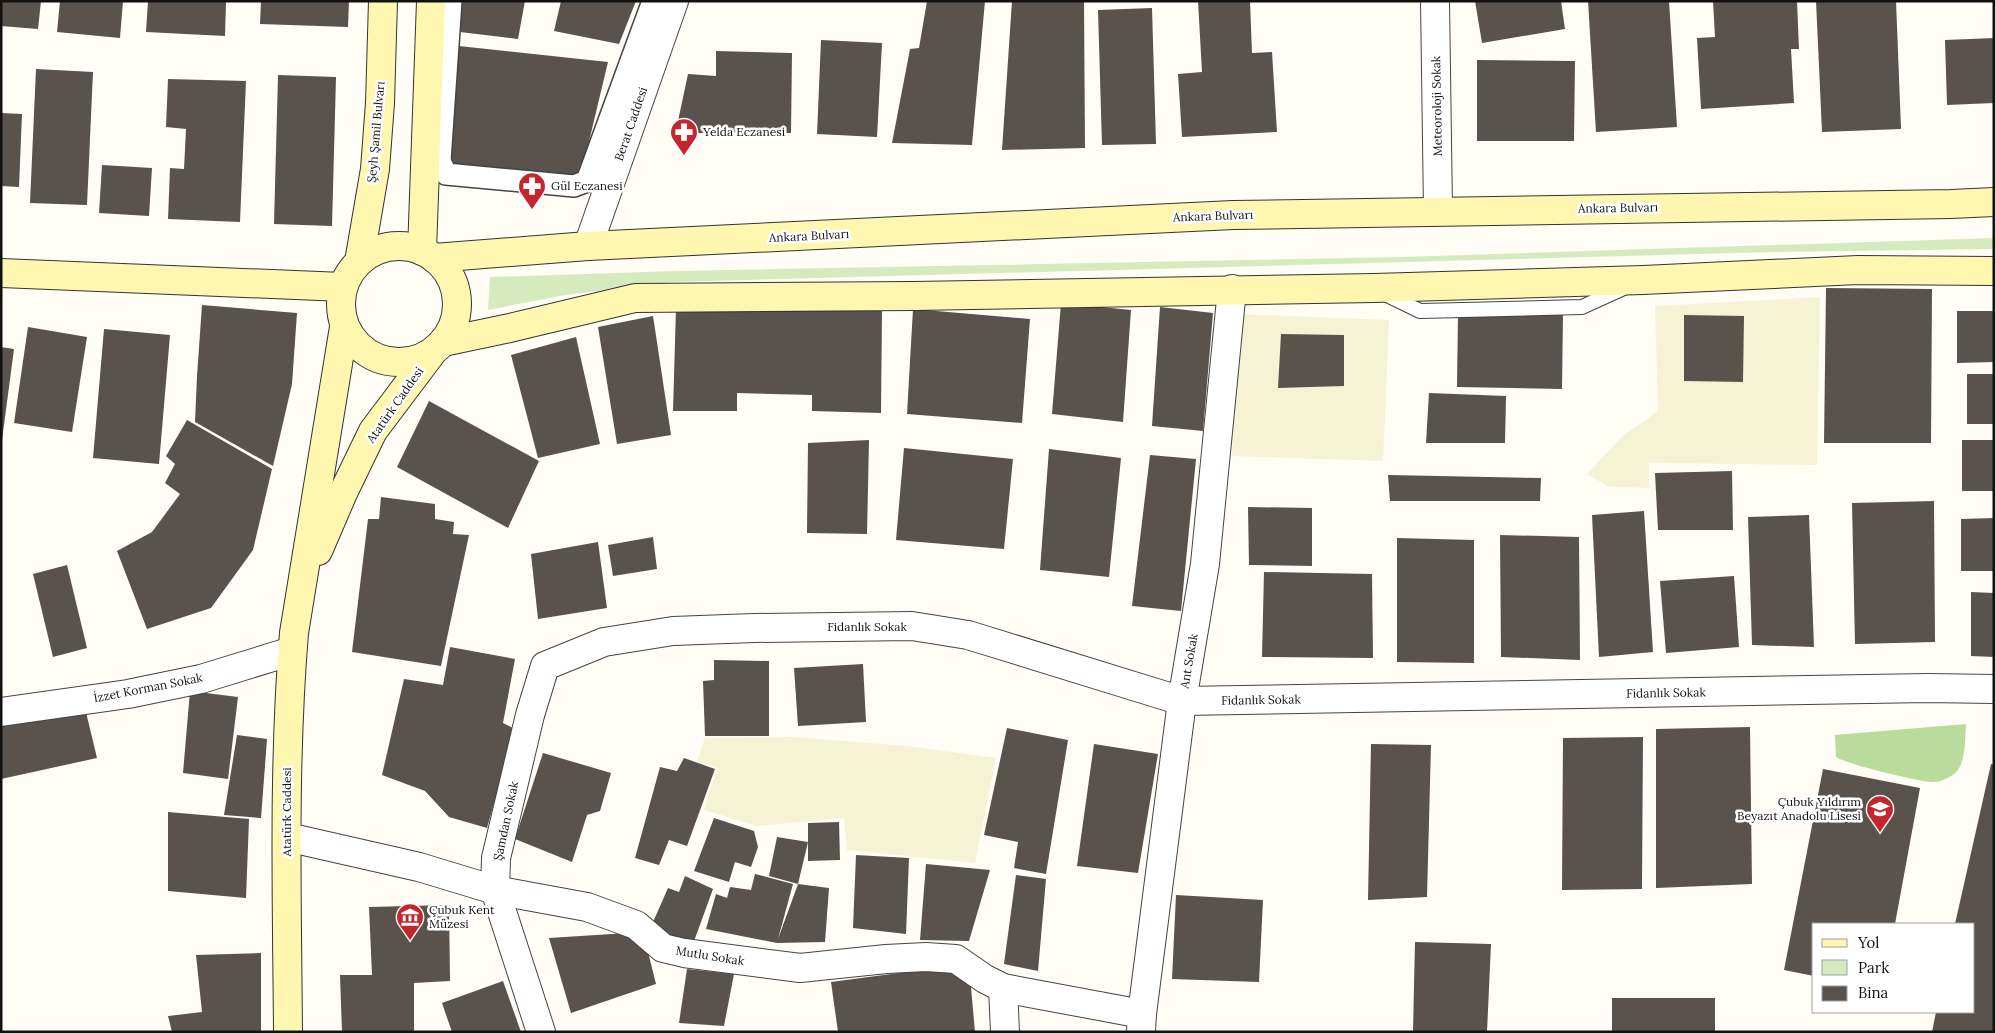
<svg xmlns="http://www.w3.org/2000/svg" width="1995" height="1033" font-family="Lora,serif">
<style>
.farmland{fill:#f6f3d4}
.green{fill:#d5ebbd}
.forest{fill:#b9dc9c}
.building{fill:#5a524d}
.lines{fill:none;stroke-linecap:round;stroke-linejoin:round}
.service-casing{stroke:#444;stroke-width:16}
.pedestrian-casing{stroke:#444;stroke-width:24}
.minor-casing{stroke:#444;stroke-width:30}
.tertiary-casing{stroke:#444;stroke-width:30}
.secondary-casing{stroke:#333;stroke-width:30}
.service{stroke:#fff;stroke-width:14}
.pedestrian{stroke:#fff;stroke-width:21}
.minor{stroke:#fff;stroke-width:28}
.tertiary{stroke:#fff;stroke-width:28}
.secondary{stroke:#fff6b0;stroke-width:28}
.labels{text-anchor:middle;stroke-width:5;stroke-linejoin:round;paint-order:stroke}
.street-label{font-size:12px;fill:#111;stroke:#fff}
.poi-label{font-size:12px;fill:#111;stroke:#fff;text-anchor:start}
</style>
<rect width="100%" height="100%" fill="#fffdf5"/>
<g class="farmland">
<polygon points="1820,297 1817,465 1649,463 1649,488 1609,487 1587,474 1624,435 1658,411 1655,306"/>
<polygon points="1237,314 1389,320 1383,461 1232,456"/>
<polygon points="795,737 907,746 996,758 975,863 847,850 844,818 757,826 704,810 717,768 697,761 705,738"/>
</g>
<polygon class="green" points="1994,238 1994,249 1772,252 673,282 565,295 488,310 490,277 676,271 1402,257"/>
<path class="forest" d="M1966,724C1965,737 1966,758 1958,770C1953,776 1942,782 1934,782C1923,783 1846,764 1836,757L1835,735Z"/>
<g class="building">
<polygon points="1,1 41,1 38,29 1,26"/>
<polygon points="60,1 123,1 120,38 57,32"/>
<polygon points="148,1 226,1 225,36 146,32"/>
<polygon points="261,1 349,1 348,27 260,24"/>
<polygon points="461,1 525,1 518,39 460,32"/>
<polygon points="561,1 636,1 619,44 554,31"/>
<polygon points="927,1 985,1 972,145 892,143 910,49 919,48"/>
<polygon points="1012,1 1084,1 1085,148 1002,150"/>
<polygon points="1198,1 1250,1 1252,53 1272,52 1277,132 1182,137 1178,74 1202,72"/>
<polygon points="1475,1 1561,1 1565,29 1482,43"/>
<polygon points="1588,1 1669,1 1677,127 1596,132"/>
<polygon points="1713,1 1797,1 1799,49 1791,49 1794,103 1701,109 1697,38 1715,37"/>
<polygon points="1816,1 1896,1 1901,129 1822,132"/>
<polygon points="1152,8 1156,144 1102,145 1098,10"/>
<polygon points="1994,38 1994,103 1947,105 1945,40"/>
<polygon points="821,40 882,43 877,137 817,134"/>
<polygon points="459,46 608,62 580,179 445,167"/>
<polygon points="716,51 792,53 791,133 715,132 675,135 688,74 716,76"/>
<polygon points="1477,60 1575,61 1574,141 1477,141"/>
<polygon points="36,69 93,72 87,205 30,203"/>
<polygon points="278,75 336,77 332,226 274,224"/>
<polygon points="168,79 246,81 240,222 168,219 170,168 184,169 186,129 166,127"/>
<polygon points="1,113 22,114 19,187 1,186"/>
<polygon points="102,165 152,168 149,216 99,213"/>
<polygon points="1826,288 1932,289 1931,443 1824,443"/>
<polygon points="1061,303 1131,310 1123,422 1052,414"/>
<polygon points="202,305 297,313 292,384 273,466 195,422 197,376"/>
<polygon points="1160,307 1213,313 1203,431 1152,426"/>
<polygon points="676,308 882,309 881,413 812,411 812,395 737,393 737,411 673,411"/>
<polygon points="913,309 1030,319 1022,423 907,414"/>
<polygon points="1957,311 1994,311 1994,362 1957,363"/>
<polygon points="1458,313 1563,313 1562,389 1457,387"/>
<polygon points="1684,315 1744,316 1743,382 1684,381"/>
<polygon points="653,316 671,435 617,444 598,327"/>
<polygon points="28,327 87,337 72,432 14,423"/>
<polygon points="104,329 170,335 159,464 93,458"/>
<polygon points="1281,334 1344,335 1344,386 1278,388"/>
<polygon points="576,337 600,444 538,458 511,355"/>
<polygon points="1,347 14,349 2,440 1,439"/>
<rect x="1967" y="374" width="27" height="50"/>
<polygon points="1429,393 1506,396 1505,443 1426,443"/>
<polygon points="429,401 539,461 508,528 397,467"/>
<polygon points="187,420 272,469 253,550 211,608 147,629 117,551 152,532 180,494 165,483 175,464 166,456"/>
<polygon points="869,440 867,534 807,533 808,443"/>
<rect x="1962" y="440" width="32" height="51"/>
<polygon points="904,448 1013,459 1004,549 896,540"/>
<polygon points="1049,449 1121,458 1109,577 1040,570"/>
<polygon points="1150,455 1196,459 1181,611 1132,606"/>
<polygon points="1732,471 1733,530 1658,530 1655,473"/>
<polygon points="1388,475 1541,478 1540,501 1390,501"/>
<polygon points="381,497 435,504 435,519 454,522 453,534 469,535 441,666 352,652 368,519 379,519"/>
<polygon points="1934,501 1935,642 1855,644 1852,503"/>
<polygon points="1248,507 1312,508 1312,566 1249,565"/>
<polygon points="1644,511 1653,652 1599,657 1592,515"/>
<polygon points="1809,515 1814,647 1752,645 1748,517"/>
<polygon points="1994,518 1994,571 1961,571 1961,519"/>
<polygon points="1500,535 1579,537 1580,660 1501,657"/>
<polygon points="653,537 657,569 613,576 608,545"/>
<polygon points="1397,538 1474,540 1474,663 1397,662"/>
<polygon points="598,542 607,608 538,619 531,554"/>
<polygon points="67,565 87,648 53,657 33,574"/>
<polygon points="1264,572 1372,574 1373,658 1262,657"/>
<polygon points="1734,576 1739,647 1666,653 1660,581"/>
<polygon points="1971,592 1994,593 1994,657 1971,656"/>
<polygon points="450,647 515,659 503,723 515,729 487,828 449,817 425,791 382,775 404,679 443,685"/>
<polygon points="714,660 769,661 769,736 705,736 703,681 714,680"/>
<polygon points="863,664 866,722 798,726 794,668"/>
<polygon points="190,691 238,697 228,779 183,773"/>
<polygon points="85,708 97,758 1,779 1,726"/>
<polygon points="1750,727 1752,884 1656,888 1656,729"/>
<polygon points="1007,728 1068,740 1046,874 1014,868 1018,842 984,835"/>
<polygon points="237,735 267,739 261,818 224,815"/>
<polygon points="1643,737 1642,889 1562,890 1563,738"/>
<polygon points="1094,744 1158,754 1138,873 1077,866"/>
<polygon points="1371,744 1431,745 1427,897 1368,900"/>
<polygon points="543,753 611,773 600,811 587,815 572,862 515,839"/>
<polygon points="684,758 715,769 687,846 669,840 659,865 635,858 660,767 677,771"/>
<polygon points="1991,764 1994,765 1994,1032 1932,1032 1936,1012 1974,1012 1974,924 1955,924"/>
<polygon points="1823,769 1920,788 1895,924 1814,924 1814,976 1784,970"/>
<polygon points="168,812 249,819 246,898 168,891"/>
<polygon points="714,818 754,831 758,847 751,867 735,862 729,882 694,871"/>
<polygon points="839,822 840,860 808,861 808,823"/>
<polygon points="777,837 808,842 798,884 769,876"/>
<polygon points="856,855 909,858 906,934 853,928"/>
<polygon points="926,864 990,870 969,941 920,940"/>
<polygon points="755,874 793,884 778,939 798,884 829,888 825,942 777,943 706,929 716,894 727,898 730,887 751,890"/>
<polygon points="1016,875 1046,879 1038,971 1004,964"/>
<polygon points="685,876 713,889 693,944 650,929 668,888 679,892"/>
<polygon points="1176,895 1263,900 1259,982 1172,979"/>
<polygon points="449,905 450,981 414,983 414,1032 342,1032 340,975 372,975 369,907"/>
<polygon points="643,932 656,984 571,1013 549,938"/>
<polygon points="1415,942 1491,944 1487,1032 1413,1032"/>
<polygon points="261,953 261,1032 172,1032 168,1016 202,1012 196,955"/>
<polygon points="936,968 970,976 975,1032 838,1032 831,982"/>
<polygon points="687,969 734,974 724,1026 679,1023"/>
<polygon points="503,981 521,1032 452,1032 442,1003"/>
<rect x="1612" y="998" width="103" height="34"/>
</g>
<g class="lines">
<g class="service-casing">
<polyline id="service" points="1383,293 1420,311 1582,307 1626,287"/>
</g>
<g class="pedestrian-casing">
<polyline id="pedestrian" points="451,1 440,161 446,174 574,186 587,181 653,1"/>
</g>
<g class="minor-casing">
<g id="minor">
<polyline points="1435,1 1438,211"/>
<polyline points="1,712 128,694 201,679 292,651"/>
<polyline points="287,837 419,867 495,890 587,907 636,925 663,948 684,953 800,968 886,959 926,957 956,959 985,979 1003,988 1142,1014"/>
<polyline points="1003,988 1005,1032"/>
<polyline points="541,1032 495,890 496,858 530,715 545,666 604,642 673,631 754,628 912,626 968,635 1182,701 1928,688 1994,689"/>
<polyline points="1141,1032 1142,1014 1182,701 1205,564 1232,289"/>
</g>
</g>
<g class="tertiary-casing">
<polyline id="tertiary" points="588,246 674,1"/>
</g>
<g class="secondary-casing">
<g id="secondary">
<circle cx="399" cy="304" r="58"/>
<polyline points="422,251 431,1"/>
<polyline points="434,258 588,246 1233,215 1951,204 1994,202"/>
<polyline points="359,262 375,169 380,103 383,1"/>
<polyline points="1,273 343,287"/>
<polyline points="443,342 510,328 635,298 914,296 1374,288 1643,280 1858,270 1994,271"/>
<polyline points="318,551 343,493 373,431 431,354"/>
<path d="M288,1032C287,899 283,766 294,633L344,327"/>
</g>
</g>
<use href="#service" class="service"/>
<use href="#pedestrian" class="pedestrian"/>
<use href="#minor" class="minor"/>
<use href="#tertiary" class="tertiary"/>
<use href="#secondary" class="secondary"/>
</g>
<defs>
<g id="pharmacy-pin" transform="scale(1.4375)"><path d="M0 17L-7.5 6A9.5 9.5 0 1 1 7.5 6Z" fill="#c4262e" stroke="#fff"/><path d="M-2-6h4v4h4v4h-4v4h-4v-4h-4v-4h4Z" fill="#fff"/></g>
<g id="school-pin" transform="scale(1.4375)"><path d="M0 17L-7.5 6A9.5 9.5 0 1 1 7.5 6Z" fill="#c4262e" stroke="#fff"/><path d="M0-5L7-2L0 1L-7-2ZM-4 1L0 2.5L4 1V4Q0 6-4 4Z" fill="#fff"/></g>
<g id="museum-pin" transform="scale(1.4375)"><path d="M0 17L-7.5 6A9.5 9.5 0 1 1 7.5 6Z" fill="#c4262e" stroke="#fff"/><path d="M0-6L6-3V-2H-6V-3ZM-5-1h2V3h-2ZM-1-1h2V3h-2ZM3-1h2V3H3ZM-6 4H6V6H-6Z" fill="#fff"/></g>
</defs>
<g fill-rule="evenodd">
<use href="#pharmacy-pin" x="684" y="132"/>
<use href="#pharmacy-pin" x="532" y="186"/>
<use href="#school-pin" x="1880" y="809"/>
<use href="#museum-pin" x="410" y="917"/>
</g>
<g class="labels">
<g class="street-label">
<text transform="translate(1437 106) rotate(-91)" y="4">Meteoroloji Sokak</text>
<text transform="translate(631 124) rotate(-71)" y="4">Berat Caddesi</text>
<text transform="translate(376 132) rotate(-85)" y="4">Şeyh Şamil Bulvarı</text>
<text transform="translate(1618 208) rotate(-1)" y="4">Ankara Bulvarı</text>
<text transform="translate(1213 216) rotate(-2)" y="4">Ankara Bulvarı</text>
<text transform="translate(809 236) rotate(-3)" y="4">Ankara Bulvarı</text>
<text transform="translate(395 405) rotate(-55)" y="4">Atatürk Caddesi</text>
<text x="867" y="631">Fidanlık Sokak</text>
<text transform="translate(1189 661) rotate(-80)" y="4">Ant Sokak</text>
<text transform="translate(148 688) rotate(-11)" y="4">İzzet Korman Sokak</text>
<text transform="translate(1666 693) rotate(-1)" y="4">Fidanlık Sokak</text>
<text transform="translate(1261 700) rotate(-1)" y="4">Fidanlık Sokak</text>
<text transform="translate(287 812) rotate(-90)" y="4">Atatürk Caddesi</text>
<text transform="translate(506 821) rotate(-78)" y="4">Şamdan Sokak</text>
<text transform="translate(710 956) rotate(9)" y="4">Mutlu Sokak</text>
</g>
<g class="poi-label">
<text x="703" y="136">Yelda Eczanesi</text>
<text x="551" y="190">Gül Eczanesi</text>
<text x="1861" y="806" text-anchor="end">Çubuk Yıldırım<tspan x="1861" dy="14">Beyazıt Anadolu Lisesi</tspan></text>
<text x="429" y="914">Çubuk Kent<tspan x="429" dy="14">Müzesi</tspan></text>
</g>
</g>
<rect width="1995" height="1033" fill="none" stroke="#111111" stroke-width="5"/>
<rect x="1812" y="923" width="162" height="90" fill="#ffffff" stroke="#a0a0a0"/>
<rect x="1822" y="939" width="25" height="8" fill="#fff6b0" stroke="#a0a0a0"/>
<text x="1858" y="948" font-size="15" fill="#111111">Yol</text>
<rect x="1822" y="960" width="25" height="15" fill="#d5ebbd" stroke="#a0a0a0"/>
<text x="1858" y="973" font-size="15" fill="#111111">Park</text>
<rect x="1822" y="986" width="25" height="15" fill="#5a524d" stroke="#a0a0a0"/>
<text x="1858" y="998" font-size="15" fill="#111111">Bina</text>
</svg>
